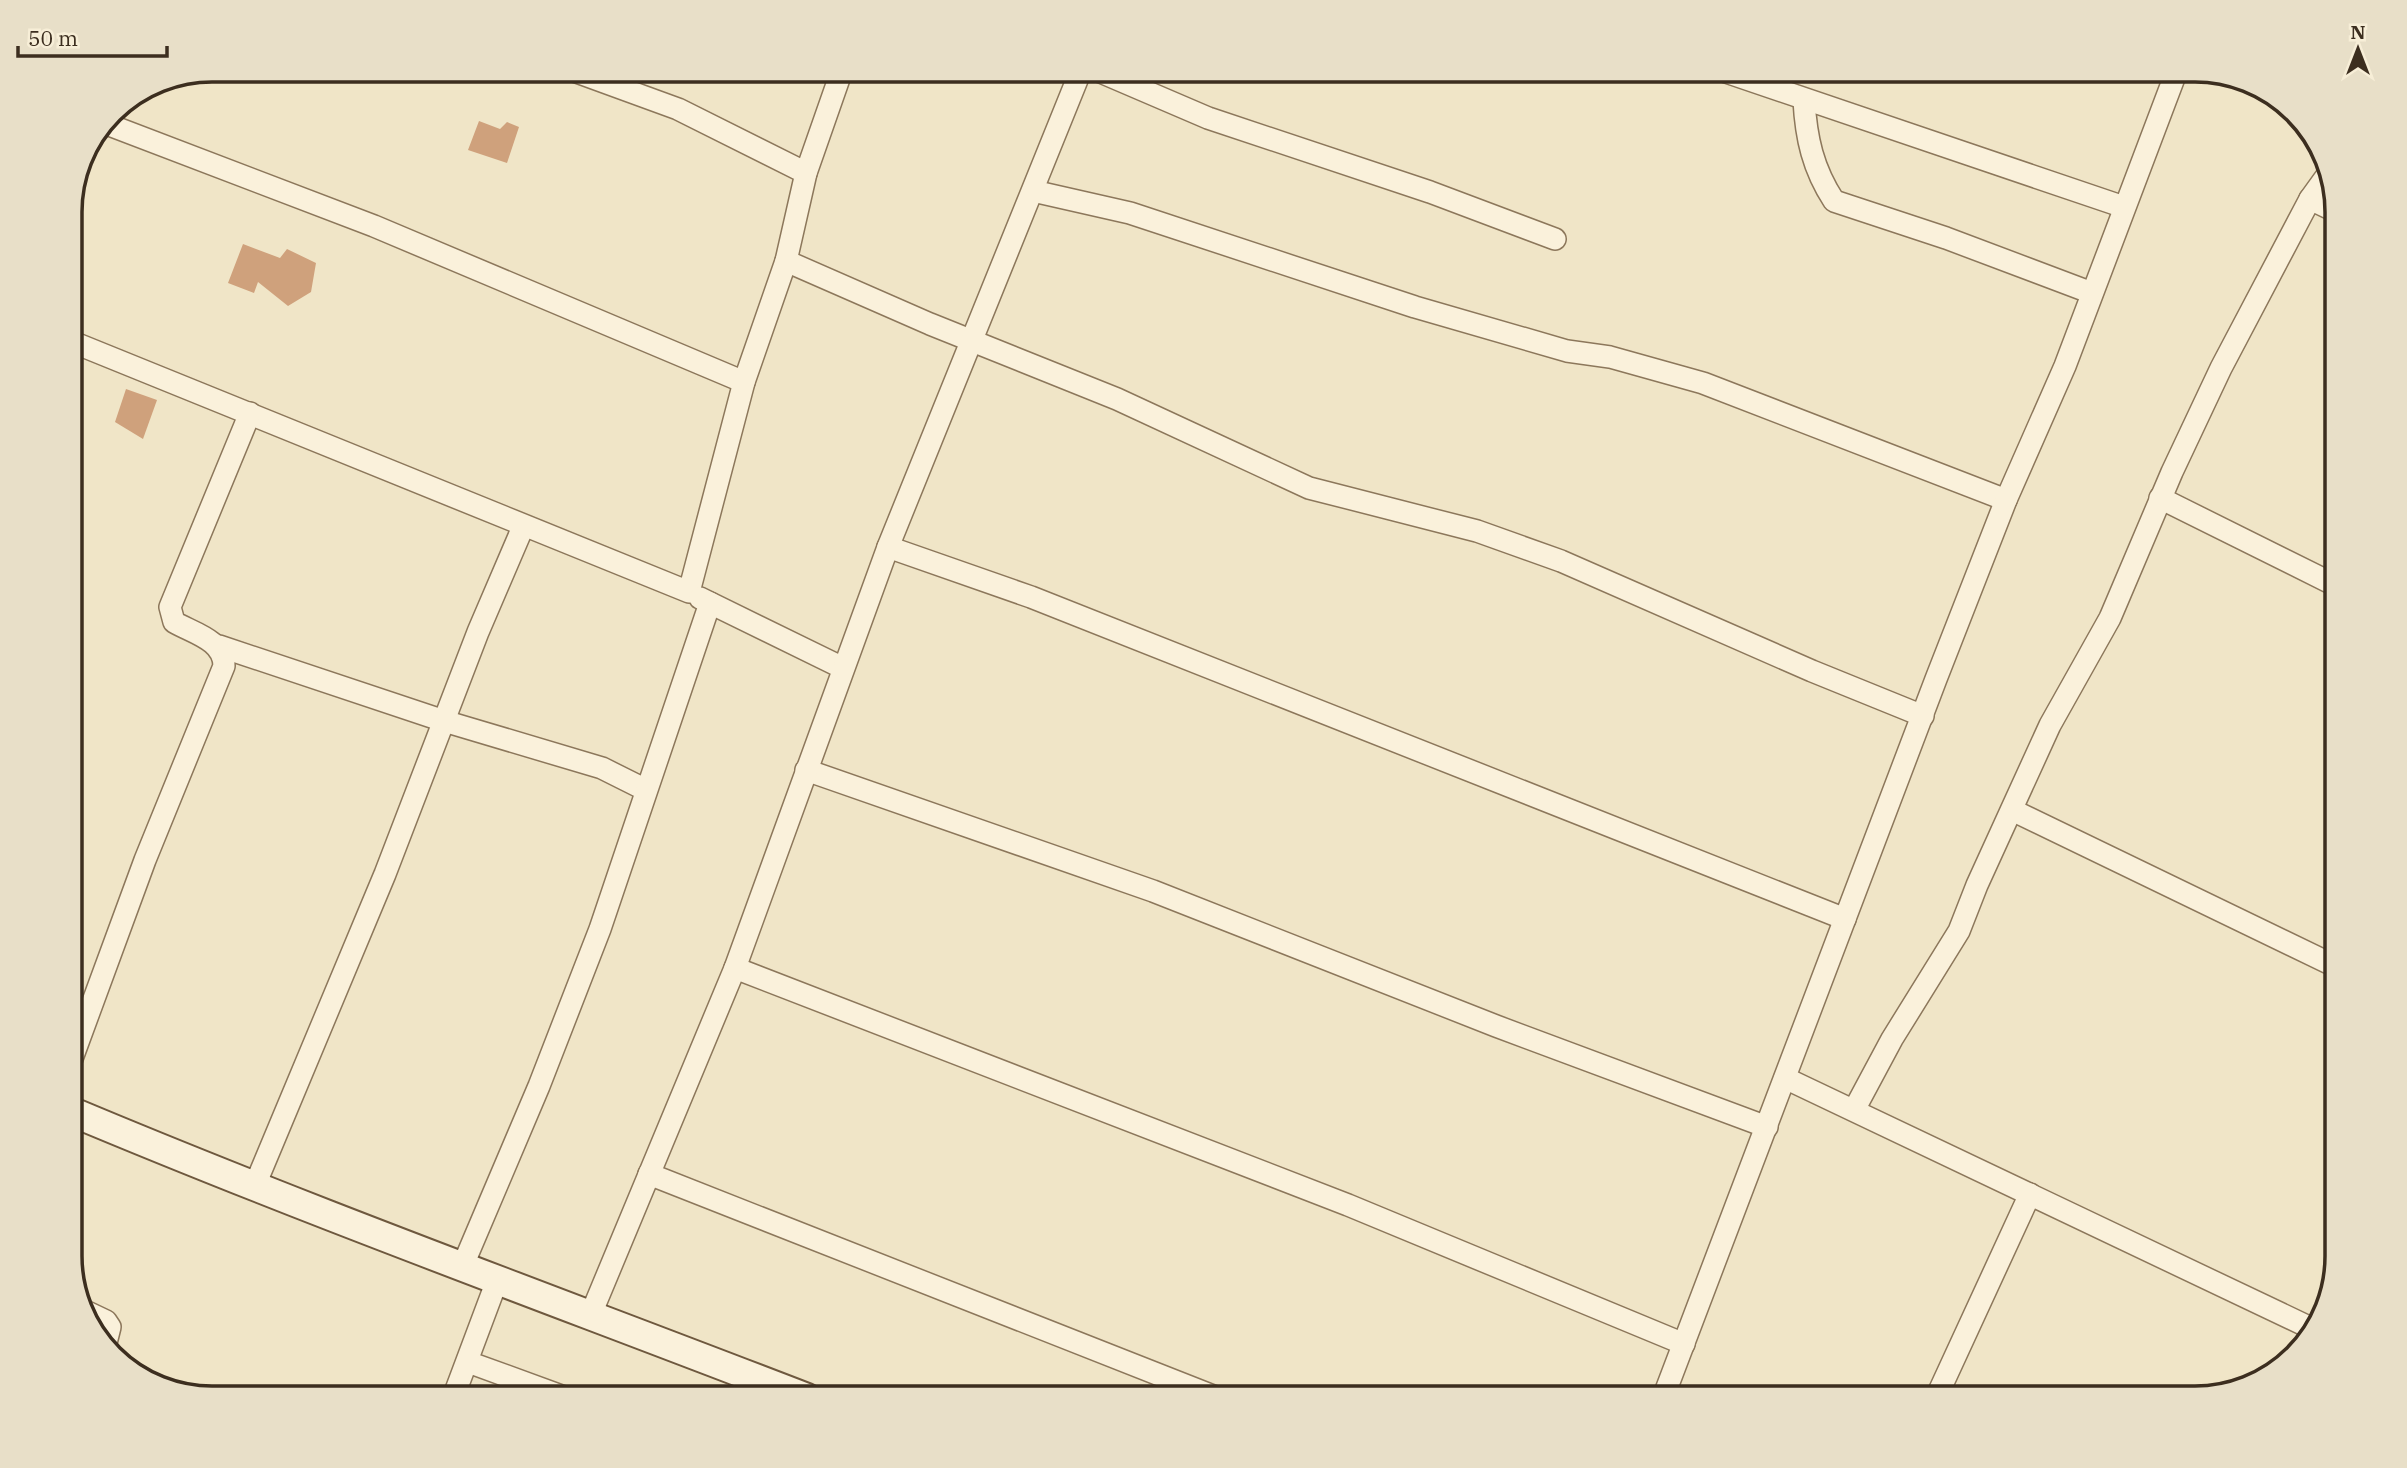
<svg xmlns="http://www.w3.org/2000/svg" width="2407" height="1468" font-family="'IBM Plex Serif',serif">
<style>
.building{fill:#cfa17c}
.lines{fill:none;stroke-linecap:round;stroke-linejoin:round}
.street-casing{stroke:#8c775b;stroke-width:24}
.secondary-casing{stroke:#6e583e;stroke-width:32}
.street{stroke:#faf1db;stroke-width:21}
.secondary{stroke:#faf1db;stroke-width:28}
.rim{fill:none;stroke:#3c2e1f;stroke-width:3.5}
</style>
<rect width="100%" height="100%" fill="#f0e5c7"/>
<g class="building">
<polygon points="479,121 500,129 507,122 519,127 507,163 468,150"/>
<polygon points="243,244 280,258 287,249 316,263 311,292 288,306 258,282 254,293 228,283"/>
<polygon points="126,389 157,400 143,439 115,422"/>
</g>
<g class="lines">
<g class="street-casing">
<g id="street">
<polyline points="571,70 678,109 806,173"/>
<polyline points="1096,70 1208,118 1430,192 1555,239"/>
<polyline points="1720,70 2124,207"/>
<path d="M1804,100C1806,138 1813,169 1834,201L1946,238L2092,293"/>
<polyline points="104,123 374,226 744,382"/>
<polyline points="1033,191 1130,213 1415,307 1567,351 1610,357 1703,383 2006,500"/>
<polyline points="2310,199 2337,212"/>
<polyline points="786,261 930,324 1117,399 1309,488 1477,531 1561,561 1812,671 1923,716"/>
<polyline points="70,341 689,592 744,382 786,261 806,173 842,70"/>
<polyline points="2160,498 2337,586"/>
<polyline points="888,547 1031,597 1845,919"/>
<polyline points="700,598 843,668"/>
<polyline points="219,646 444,721 602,768 646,790"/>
<polyline points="806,770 1153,891 1496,1026 1767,1127"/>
<polyline points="2012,810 2337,967"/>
<polyline points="735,968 1348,1205 1684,1344"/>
<path d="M70,1064L145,860L224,666C224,640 193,633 174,622L170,607L250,413"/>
<polyline points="1785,1078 2315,1330"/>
<polyline points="1854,1110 1892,1039 1959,931 1977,885 2050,725 2110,618 2172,472 2221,368 2310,199 2328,174"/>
<polyline points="649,1174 1218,1398"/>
<polyline points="255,1185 385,874 478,632 523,527"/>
<polyline points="463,1265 539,1086 600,929 710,603"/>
<polyline points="85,1311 106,1321 110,1327 106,1343"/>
<polyline points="591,1314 735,968 888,547 1081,70"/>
<polyline points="468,1362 567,1398"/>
<polyline points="453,1398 498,1278"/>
<polyline points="1663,1398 1936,679 2006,500 2065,366 2177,70"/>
<polyline points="1936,1398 2030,1194"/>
</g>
</g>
<g class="secondary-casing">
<path id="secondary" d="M70,1111C313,1213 561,1303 807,1398"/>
</g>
<use href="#street" class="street"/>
<use href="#secondary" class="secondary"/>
</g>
<path d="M0 0H2407V1468H0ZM212 82H2195A130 130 0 0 1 2325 212V1256A130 130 0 0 1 2195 1386H212A130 130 0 0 1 82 1256V212A130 130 0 0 1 212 82Z" fill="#e8dfc8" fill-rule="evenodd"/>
<path class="rim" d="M212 82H2195A130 130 0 0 1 2325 212V1256A130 130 0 0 1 2195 1386H212A130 130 0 0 1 82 1256V212A130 130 0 0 1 212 82Z"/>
<g transform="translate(2358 49)" stroke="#f7eed7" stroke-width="5" paint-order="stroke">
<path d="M0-5L12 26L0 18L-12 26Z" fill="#3c2e1f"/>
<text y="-10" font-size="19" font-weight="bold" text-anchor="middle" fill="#3c2e1f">N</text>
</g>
<path d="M18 46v10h149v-10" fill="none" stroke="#3c2e1f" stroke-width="3.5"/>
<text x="28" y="46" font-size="21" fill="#3c2e1f" stroke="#f7eed7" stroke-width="5" paint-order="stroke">50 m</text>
</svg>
